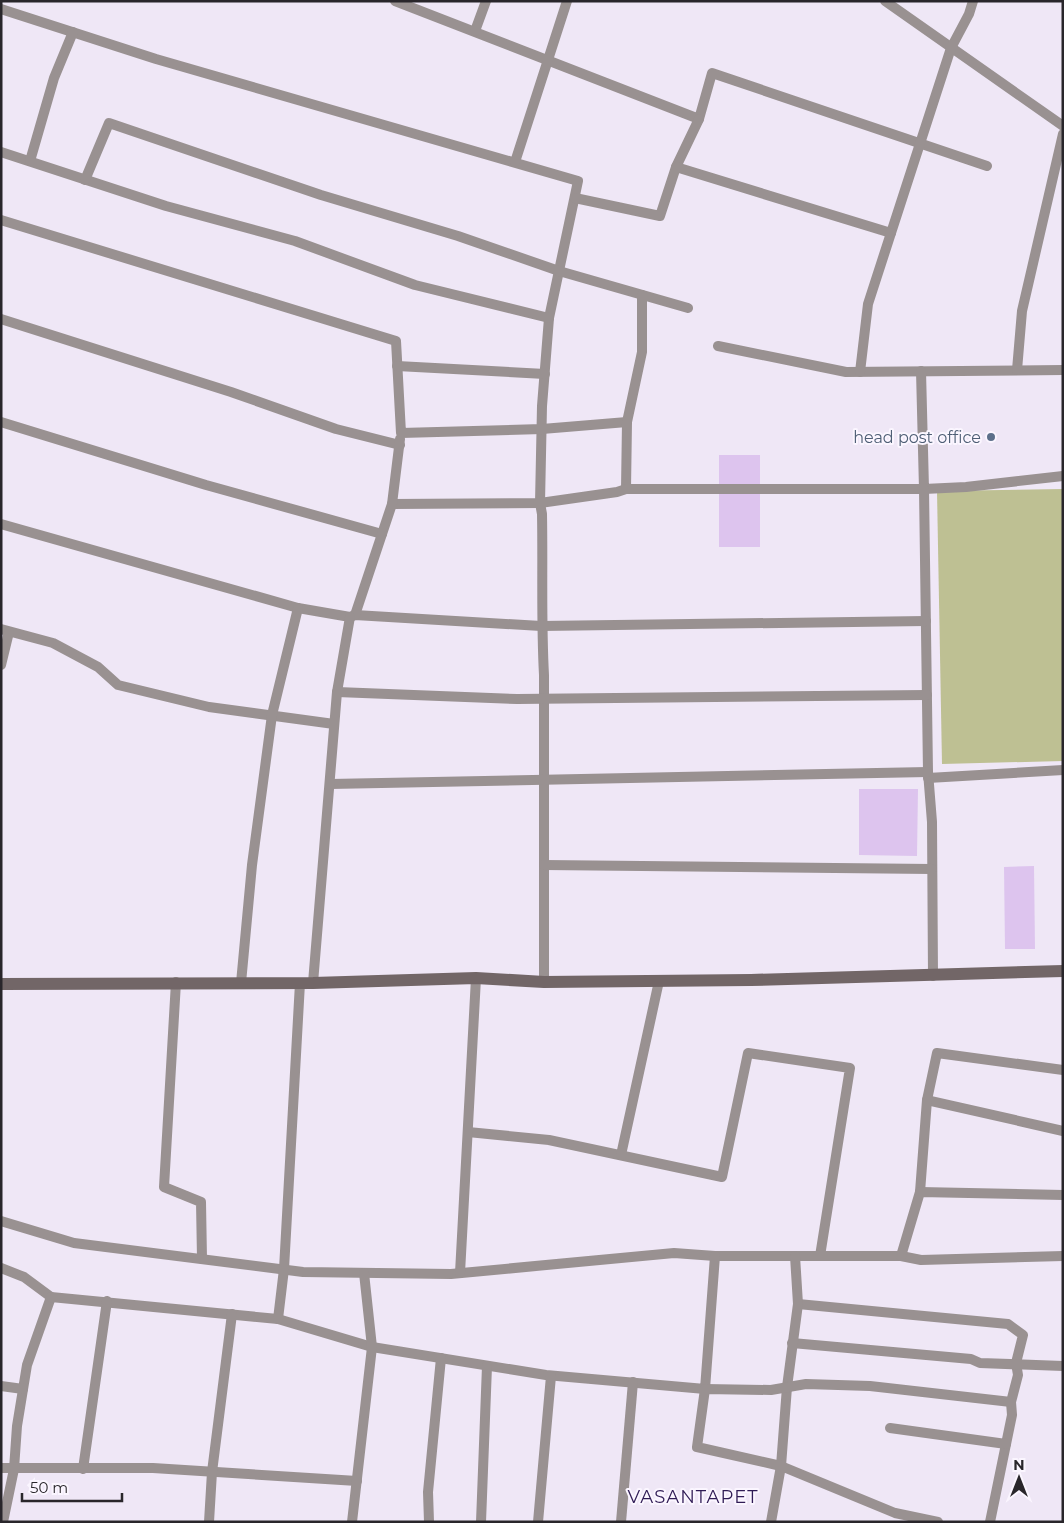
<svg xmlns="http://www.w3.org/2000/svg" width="1064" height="1523" font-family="Montserrat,sans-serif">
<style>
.green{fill:#bec093}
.building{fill:#ddc4ee}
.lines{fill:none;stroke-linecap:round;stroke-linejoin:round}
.street{stroke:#999191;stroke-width:10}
.secondary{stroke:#726667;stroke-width:12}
.service-dot{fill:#5c6f8a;stroke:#fbf6ff;stroke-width:2}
.labels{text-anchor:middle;stroke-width:4;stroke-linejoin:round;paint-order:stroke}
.service-label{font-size:16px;fill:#4e5e75;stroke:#fbf6ff;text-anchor:end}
.neighbourhood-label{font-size:18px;letter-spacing:1px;fill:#2f1b55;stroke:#fbf6ff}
</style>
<rect width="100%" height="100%" fill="#efe7f6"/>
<polygon class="green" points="1063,489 1063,761 942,764 937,491"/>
<g class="building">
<rect x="719" y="455" width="41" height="92"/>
<polygon points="859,789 918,789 917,856 859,855"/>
<polygon points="1034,866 1035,949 1005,949 1004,867"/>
</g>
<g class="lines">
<g class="street">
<polyline points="395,1 699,119 712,73 987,166"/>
<polyline points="885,1 1063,126"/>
<path d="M1,9L156,59L578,181L549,318L542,406L540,503L542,514C543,568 541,622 544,675V982"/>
<polyline points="475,31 486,1"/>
<polyline points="1,152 166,206 295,241 415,285 549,318"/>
<polyline points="30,161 54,78 73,32"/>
<polyline points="515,162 567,1"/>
<polyline points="676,167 699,119"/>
<polyline points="85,180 109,123 321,195 458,236 559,271 688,308"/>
<polyline points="575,198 660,216 676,167 891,233 951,48 969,14 973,1"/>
<polyline points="1,220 396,341 401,433 542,429 627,422"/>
<polyline points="1,319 231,392 336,429 400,445"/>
<polyline points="718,346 846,372 1063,370"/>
<polyline points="397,366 545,374"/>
<polyline points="1017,370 1022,311 1063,134"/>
<polyline points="921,371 924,489 966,487 1063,476"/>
<polyline points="860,372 868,304 891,233"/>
<polyline points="1,422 206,485 382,534"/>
<polyline points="626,489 627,422 642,352 642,295"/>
<polyline points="392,504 540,503 617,492 626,489 924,489 928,772 932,822 933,976"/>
<polyline points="1,524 298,608 350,617 355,615 541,626 926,621"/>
<polyline points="355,615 392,504 400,439"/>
<polyline points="1,629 53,643 98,667 118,685 209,707 334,724"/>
<polyline points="1,665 9,632"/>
<polyline points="337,692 517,699 927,695"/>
<polyline points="928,778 1063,770"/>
<polyline points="330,784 928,772"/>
<polyline points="544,865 932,869"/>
<polyline points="176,982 164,1187 201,1202 202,1259"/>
<polyline points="241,983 252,865 272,715 298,608"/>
<polyline points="313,983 337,692 350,617"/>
<polyline points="927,1100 1063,1131"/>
<polyline points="468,1132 549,1140 722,1177 748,1053 850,1068 820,1256"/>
<polyline points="621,1155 659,981"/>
<polyline points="920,1192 927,1100 937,1053 1063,1070"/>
<polyline points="1,1221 74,1243 303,1272 451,1274 674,1253 715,1256 901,1256 921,1260 1063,1256"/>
<polyline points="901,1256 920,1192 1063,1195"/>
<polyline points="1,1268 24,1277 51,1297 27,1365 17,1426 14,1469 3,1522"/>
<polyline points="460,1273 476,978"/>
<polyline points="51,1297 278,1319 372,1347 546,1375 705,1389 715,1256"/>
<polyline points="798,1304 1008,1324 1023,1335 1016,1363 1018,1375 1011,1402 1012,1415 990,1522"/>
<polyline points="278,1319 284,1269 300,983"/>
<polyline points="792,1343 971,1359 980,1363 1063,1366"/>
<polyline points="1,1386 23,1389"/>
<polyline points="890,1428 1006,1444"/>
<polyline points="1,1468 153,1468 357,1481"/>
<polyline points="83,1469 107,1301"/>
<polyline points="209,1522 212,1472 232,1314"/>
<polyline points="352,1522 372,1347 364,1273"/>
<polyline points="429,1522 428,1492 441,1358"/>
<polyline points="481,1522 487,1366"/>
<polyline points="538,1522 551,1376"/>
<polyline points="621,1522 633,1382"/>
<polyline points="771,1522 781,1466 787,1387 798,1304 795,1256"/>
<polyline points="938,1522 895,1513 781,1466 697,1447 705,1389 771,1390 806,1384 870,1386 1011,1402"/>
</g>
<polyline class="secondary" points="1,984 313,983 476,978 544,982 751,980 1063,971"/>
</g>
<circle class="service-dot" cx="991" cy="437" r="5"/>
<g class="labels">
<g class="service-label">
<text x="981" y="443">head post office</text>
</g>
<g class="neighbourhood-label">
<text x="693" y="1503">VASANTAPET</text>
</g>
</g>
<rect width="1064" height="1523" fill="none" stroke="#29262b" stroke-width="5"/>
<g transform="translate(1019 1478)" stroke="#fbf6ff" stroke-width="4" paint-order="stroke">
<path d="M0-4L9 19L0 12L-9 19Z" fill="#29262b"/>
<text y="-8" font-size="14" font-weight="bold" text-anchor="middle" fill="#29262b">N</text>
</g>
<path d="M22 1493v8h100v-8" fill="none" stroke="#29262b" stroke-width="2.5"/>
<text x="30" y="1493" font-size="15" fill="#29262b" stroke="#fbf6ff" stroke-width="4" paint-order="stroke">50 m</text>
</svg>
